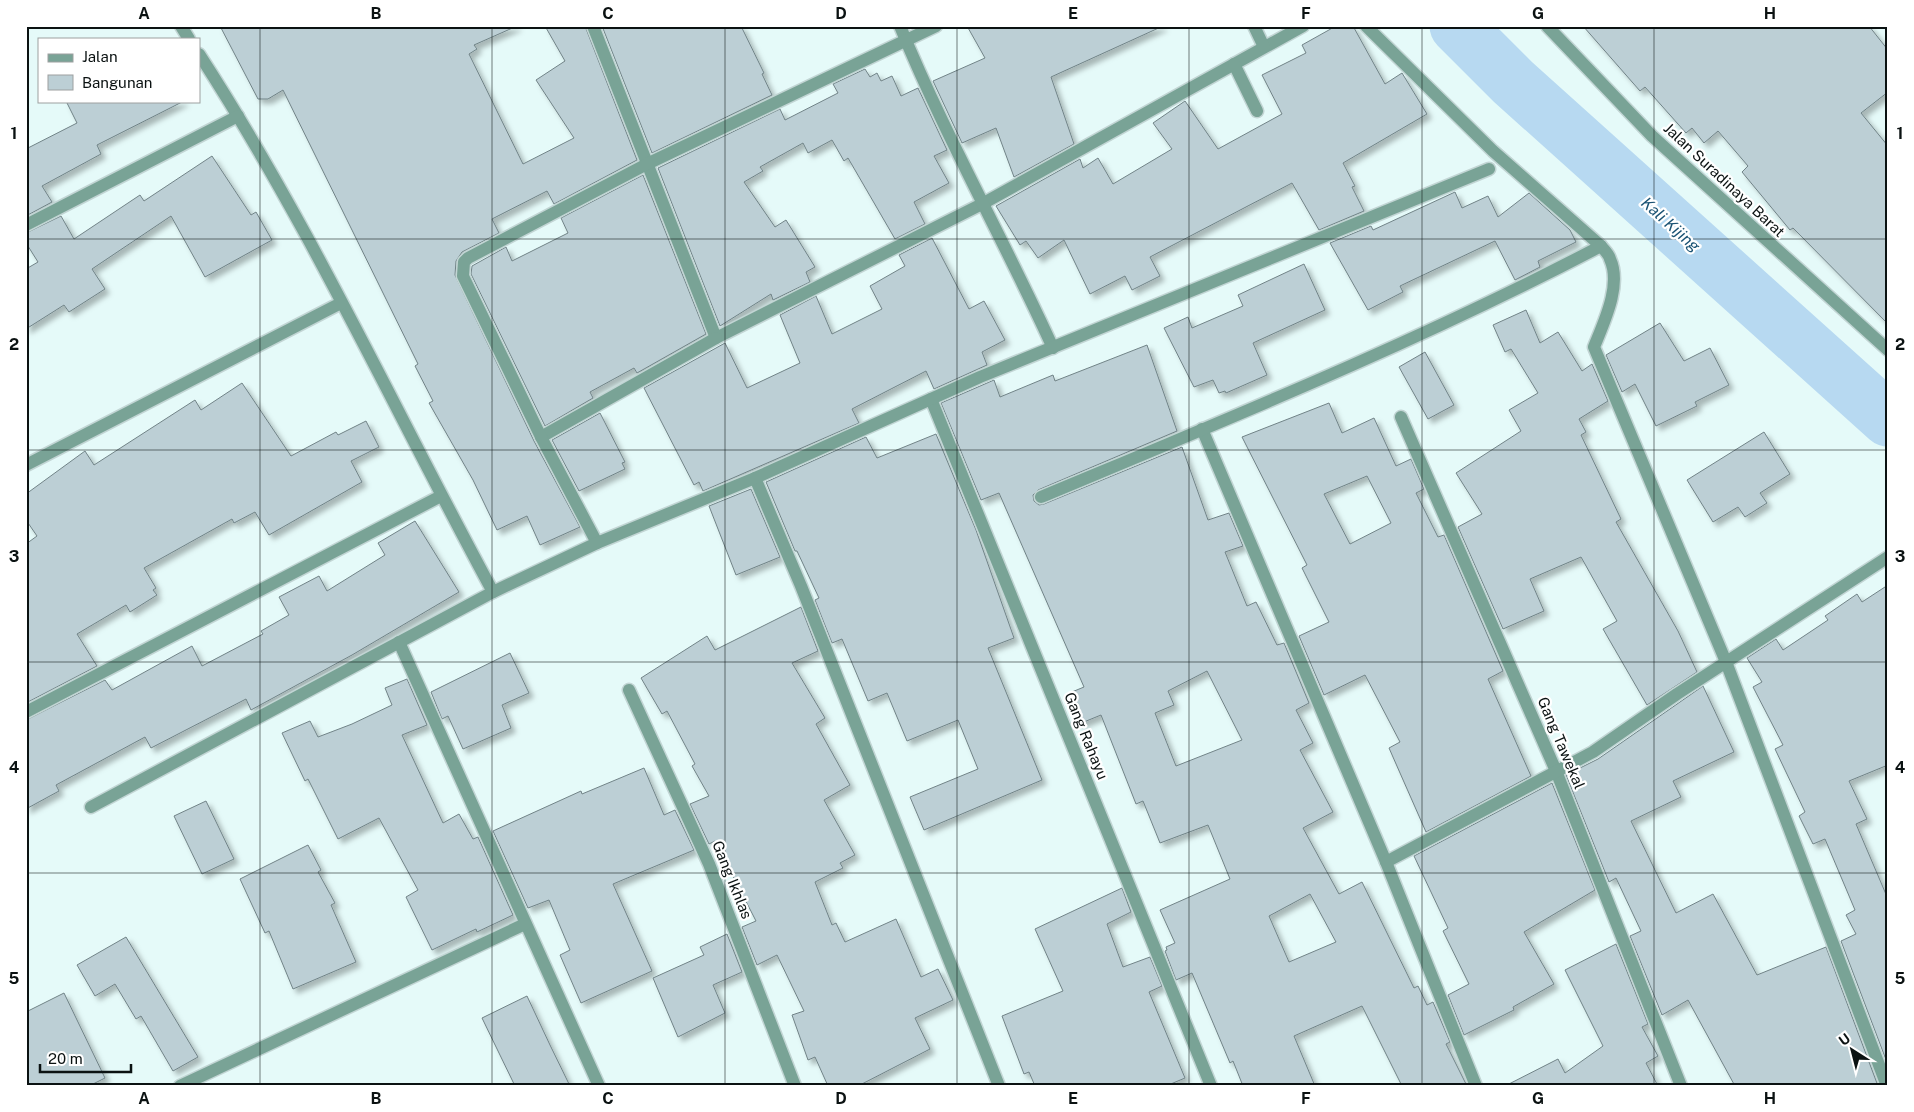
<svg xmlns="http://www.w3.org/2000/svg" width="1914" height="1112" font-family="'Public Sans',sans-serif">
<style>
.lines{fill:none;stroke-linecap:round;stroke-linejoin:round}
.river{stroke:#b7d9f1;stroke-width:55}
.building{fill:#bccfd5;stroke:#718387;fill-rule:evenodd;filter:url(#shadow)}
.minor-casing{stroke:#c2d5d4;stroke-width:15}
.minor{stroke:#79a396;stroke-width:12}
.grid{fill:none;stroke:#0b1212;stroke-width:1;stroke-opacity:0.55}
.labels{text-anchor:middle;stroke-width:4.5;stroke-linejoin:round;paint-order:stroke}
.street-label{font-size:15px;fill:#0b1212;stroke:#fff}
.water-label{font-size:16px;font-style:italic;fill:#1b5374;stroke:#fff}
.neatline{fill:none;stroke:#0b1212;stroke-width:2}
.grid-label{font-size:16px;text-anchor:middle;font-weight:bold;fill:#0b1212}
</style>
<defs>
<filter id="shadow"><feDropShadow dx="4.5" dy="4.5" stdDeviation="2.5" flood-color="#0004"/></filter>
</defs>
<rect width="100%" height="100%" fill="#e5faf9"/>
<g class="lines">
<polyline class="river" points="1457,26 1513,82 1888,419"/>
</g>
<g class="building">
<polygon points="220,26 517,26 474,45 477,49 469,54 523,164 574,138 536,80 565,61 545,26 585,26 637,160 554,204 547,191 492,219 499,233 462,252 456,261 455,275 534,441 580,527 540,545 527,516 497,530 473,480 429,403 433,401 415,366 418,364 283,90 268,99 258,99"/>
<polygon points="602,26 741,26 764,73 762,74 772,95 652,153"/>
<polygon points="967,26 1163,26 1051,77 1074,144 1014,177 996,128 962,143 933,81 985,58"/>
<polygon points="1336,26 1353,26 1385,84 1402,73 1427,114 1343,163 1355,186 1352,187 1364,211 1319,230 1292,183 1150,257 1160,276 1132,290 1125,276 1090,294 1064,240 1038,258 1026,241 1020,245 996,206 1080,159 1083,168 1098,158 1113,184 1172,149 1153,123 1185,101 1218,149 1282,114 1262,75 1306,53 1302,45"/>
<polygon points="1583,26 1869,26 1888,50 1888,92 1861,113 1888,146 1888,324 1793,228 1790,230 1742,172 1748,166 1718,131 1704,143 1692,128 1686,133 1645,87 1640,91"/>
<polygon points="865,69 870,77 877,73 881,81 892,76 901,96 918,88 947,150 934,156 949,183 914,202 925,224 895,239 848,158 844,161 832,140 808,153 803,143 760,167 763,171 744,182 775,227 786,220 815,267 806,272 810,282 773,300 771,294 720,326 658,168 780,109 785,120 838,93 833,84"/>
<polygon points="66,101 184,101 97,145 101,154 42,186 52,202 26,216 26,149 77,123"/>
<polygon points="212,156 251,215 256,212 272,240 205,277 171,216 92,269 105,289 69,312 64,305 26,329 26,269 38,262 26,243 26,233 61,216 74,239 140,195 144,201"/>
<polygon points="643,175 706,334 637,373 634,368 590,392 593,398 545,426 471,274 472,266 506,247 512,261 568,233 561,218"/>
<polygon points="1455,192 1462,208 1488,196 1498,217 1529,193 1570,230 1576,242 1538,261 1540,267 1515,280 1495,241 1400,286 1403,292 1368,310 1330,243 1371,226 1373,230"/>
<polygon points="932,238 969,309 984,301 1005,340 982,352 987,365 934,389 926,371 852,409 859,423 703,491 699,482 694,485 644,388 725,343 747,388 800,363 780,315 816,296 832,334 882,309 870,286 905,266 899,255"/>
<polygon points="1304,264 1325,310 1253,343 1267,375 1226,393 1225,391 1219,393 1213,380 1194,387 1164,328 1188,317 1192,328 1243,306 1238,295"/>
<polygon points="1526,310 1540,343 1558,332 1582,371 1592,364 1608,401 1579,419 1586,432 1581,435 1621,519 1616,522 1678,631 1697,672 1647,705 1603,629 1617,621 1581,557 1530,579 1544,611 1503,629 1458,527 1482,514 1456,473 1521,431 1509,410 1538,393 1511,349 1505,352 1493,325"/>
<polygon points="1660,323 1684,361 1710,348 1729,385 1695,402 1697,406 1656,426 1635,384 1622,392 1606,355"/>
<path d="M1147,345L1177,431L1038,490L1033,495L1034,501L1039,505L1044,504L1182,447L1208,520L1229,513L1243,546L1225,552L1247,606L1256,602L1277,645L1284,643L1309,703L1296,710L1313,743L1300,750L1333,812L1303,828L1339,894L1362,882L1414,988L1418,986L1427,1005L1433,1002L1450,1042L1446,1044L1467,1086H1402L1362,1006L1294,1036L1315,1086H1243L1233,1061L1230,1063L1192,973L1176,980L1165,951L1167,950L1166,947L1175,943L1160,910L1230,879L1208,825L1160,843L1143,801L1136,804L1101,715L1079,724L1067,694L1084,687L999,493L981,500L941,403L994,380L1000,397L1053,375L1055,381ZM1207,671L1242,740L1176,766L1155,713L1174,705L1168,691ZM1310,894L1336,942L1289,962L1269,916Z"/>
<polygon points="1425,352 1454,405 1428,419 1399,367"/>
<polygon points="242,383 291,456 336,432 338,435 366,421 379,447 351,461 362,482 269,535 255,512 234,523 232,519 144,568 156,588 153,590 157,595 130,612 126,605 77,634 97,666 26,703 26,544 37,536 26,520 26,494 85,451 94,465 195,400 201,410"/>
<path d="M1329,403L1342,433L1374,418L1396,466L1411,459L1424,489L1416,493L1438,537L1444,535L1503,671L1488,679L1531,776L1426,832L1389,748L1400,742L1365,675L1324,695L1299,636L1329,622L1302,568L1307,565L1242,437ZM1367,476L1391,523L1350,544L1324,494Z"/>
<polygon points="600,413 625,462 622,463 625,469 579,491 552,440"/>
<polygon points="1764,432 1790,474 1760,493 1767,503 1745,517 1738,507 1713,522 1687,480"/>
<polygon points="936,434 976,530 1014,638 988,648 1042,780 924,830 910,797 978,769 958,720 907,741 887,693 868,701 842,639 832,643 815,600 819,598 797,551 795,551 766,482 866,437 877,458"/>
<polygon points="751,489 780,557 736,575 709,506"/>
<polygon points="415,521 459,592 352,655 251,710 246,699 151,748 145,737 56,785 59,791 26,809 26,720 105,680 112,690 192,646 202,666 263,634 261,631 289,615 279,597 319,576 327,591 385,555 378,543"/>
<polygon points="1888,585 1888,765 1849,781 1867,819 1856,824 1888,899 1888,1065 1841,941 1856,934 1846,915 1855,910 1825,839 1813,844 1799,816 1805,812 1775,749 1783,745 1753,687 1762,682 1747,658 1776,639 1783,650 1828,620 1825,616 1857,594 1862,602"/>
<polygon points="801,607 818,651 792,663 825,718 816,724 850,785 824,800 855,855 840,863 843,868 815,882 832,925 836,923 845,942 896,919 921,977 938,969 953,1000 915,1018 930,1049 858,1086 828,1086 815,1057 808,1060 792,1015 804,1011 777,955 757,965 742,927 756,921 715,841 709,844 690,804 709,796 692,766 695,764 667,711 662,714 641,678 707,636 715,650"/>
<polygon points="510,653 529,693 502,705 511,728 463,749 448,716 442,719 431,692"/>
<polygon points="407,679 427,725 402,735 443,823 459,814 473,839 478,837 513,915 477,932 476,929 432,950 406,897 418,890 379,818 338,839 308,779 305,781 282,733 310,721 318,737 352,724 392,705 385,688"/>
<polygon points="1703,686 1734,752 1673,781 1681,797 1631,821 1676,913 1713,894 1757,975 1826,947 1878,1086 1735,1086 1688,1000 1662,1015 1630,936 1641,931 1616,878 1609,882 1566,775 1598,759"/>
<polygon points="644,768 664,815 675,810 694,850 613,884 652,971 581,1003 560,955 570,950 549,900 528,908 493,831 581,791 582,794"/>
<polygon points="1552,783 1595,890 1524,932 1554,984 1513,1007 1514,1010 1464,1035 1448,995 1469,984 1443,931 1448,928 1414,856"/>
<polygon points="206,801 234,859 202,874 174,816"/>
<polygon points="308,845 321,870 318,872 335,903 331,905 356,962 293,989 269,931 265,933 240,879"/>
<polygon points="1122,888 1131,912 1107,924 1123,967 1150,957 1162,986 1149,992 1185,1078 1166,1086 1035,1086 1029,1072 1024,1074 1002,1016 1063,991 1035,929"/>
<polygon points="727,934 742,972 713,985 725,1013 678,1037 653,978 704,955 700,947"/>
<polygon points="126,937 198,1057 173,1071 141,1016 136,1019 115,984 95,996 77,965"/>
<polygon points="1616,944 1648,1024 1642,1027 1658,1056 1646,1063 1658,1086 1505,1086 1558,1059 1565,1073 1603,1046 1565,970"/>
<polygon points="64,993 105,1078 89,1086 26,1086 26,1012"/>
<polygon points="527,996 550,1045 570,1086 515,1086 482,1018"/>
</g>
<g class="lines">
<g class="minor-casing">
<g id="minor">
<polyline points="181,26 189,39"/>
<polyline points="593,26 716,338 982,204 1303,26"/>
<path d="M900,26C945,136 1004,240 1053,348"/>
<polyline points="1254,26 1264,47"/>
<path d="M1366,26L1493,151L1601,246C1604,250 1609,254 1610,259C1622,285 1604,322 1594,347L1726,662L1887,1086"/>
<polyline points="1547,26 1652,136 1888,350"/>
<path d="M199,54C310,225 396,413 493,592"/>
<polyline points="1234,64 1257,111"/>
<polyline points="26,225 238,116"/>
<polyline points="931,399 1211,1086"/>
<polyline points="1401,417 1556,771 1681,1086"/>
<polyline points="1202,429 1386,862 1476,1086"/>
<polyline points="541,437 716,338"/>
<polyline points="26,465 341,303"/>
<polyline points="755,478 801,586 999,1086"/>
<path d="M1041,497C1230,418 1420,341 1601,246"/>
<polyline points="597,543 541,437 463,276 464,262 468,258 647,164 936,26"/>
<polyline points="399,642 599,1086"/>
<polyline points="629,690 709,864 795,1086"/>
<polyline points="26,712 441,496"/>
<polyline points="91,807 493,592 597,543 755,478 980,377 1489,169"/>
<polyline points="1386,862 1593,752 1677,694 1888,557"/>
<polyline points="180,1086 525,924"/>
</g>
</g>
<use href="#minor" class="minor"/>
</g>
<path class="grid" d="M260,26V1086M492,26V1086M725,26V1086M957,26V1086M1189,26V1086M1422,26V1086M1654,26V1086M26,239H1888M26,450H1888M26,662H1888M26,873H1888"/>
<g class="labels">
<g class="street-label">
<text transform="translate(1724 180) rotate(43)" y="5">Jalan Suradinaya Barat</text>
<text transform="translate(1086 736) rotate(68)" y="5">Gang Rahayu</text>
<text transform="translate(1561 743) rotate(67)" y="5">Gang Tawekal</text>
<text transform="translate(732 880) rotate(68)" y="5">Gang Ikhlas</text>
</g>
<g class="water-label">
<text transform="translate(1671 224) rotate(42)" y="6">Kali Kijing</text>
</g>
</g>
<rect width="1914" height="1112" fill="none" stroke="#ffffff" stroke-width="55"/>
<rect x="38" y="38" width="162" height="65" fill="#ffffff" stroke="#9da0a0"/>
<rect x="48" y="54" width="25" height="8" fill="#79a396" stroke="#9da0a0"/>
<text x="82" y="62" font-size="15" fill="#0b1212">Jalan</text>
<rect x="48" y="75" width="25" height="15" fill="#bccfd5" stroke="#9da0a0"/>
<text x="82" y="88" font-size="15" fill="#0b1212">Bangunan</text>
<g transform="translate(1852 1050) rotate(324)" stroke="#ffffff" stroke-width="4" paint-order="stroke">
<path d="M0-4L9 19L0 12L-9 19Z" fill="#0b1212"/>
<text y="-8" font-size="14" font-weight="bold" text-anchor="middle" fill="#0b1212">U</text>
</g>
<path d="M40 1064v8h91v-8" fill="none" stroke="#0b1212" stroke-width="2.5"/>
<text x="48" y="1064" font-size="15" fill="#0b1212" stroke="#ffffff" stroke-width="4" paint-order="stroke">20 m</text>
<rect x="28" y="28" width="1858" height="1056" class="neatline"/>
<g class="grid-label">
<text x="144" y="19">A</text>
<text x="376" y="19">B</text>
<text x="608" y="19">C</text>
<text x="841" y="19">D</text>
<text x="1073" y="19">E</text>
<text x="1306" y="19">F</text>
<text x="1538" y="19">G</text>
<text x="1770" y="19">H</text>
<text x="14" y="139">1</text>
<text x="1900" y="139">1</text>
<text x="14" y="350">2</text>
<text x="1900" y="350">2</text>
<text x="14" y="562">3</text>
<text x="1900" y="562">3</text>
<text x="14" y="773">4</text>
<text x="1900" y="773">4</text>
<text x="14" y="984">5</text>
<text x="1900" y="984">5</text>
<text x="144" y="1104">A</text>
<text x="376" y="1104">B</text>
<text x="608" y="1104">C</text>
<text x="841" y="1104">D</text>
<text x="1073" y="1104">E</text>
<text x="1306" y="1104">F</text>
<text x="1538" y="1104">G</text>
<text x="1770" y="1104">H</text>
</g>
</svg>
